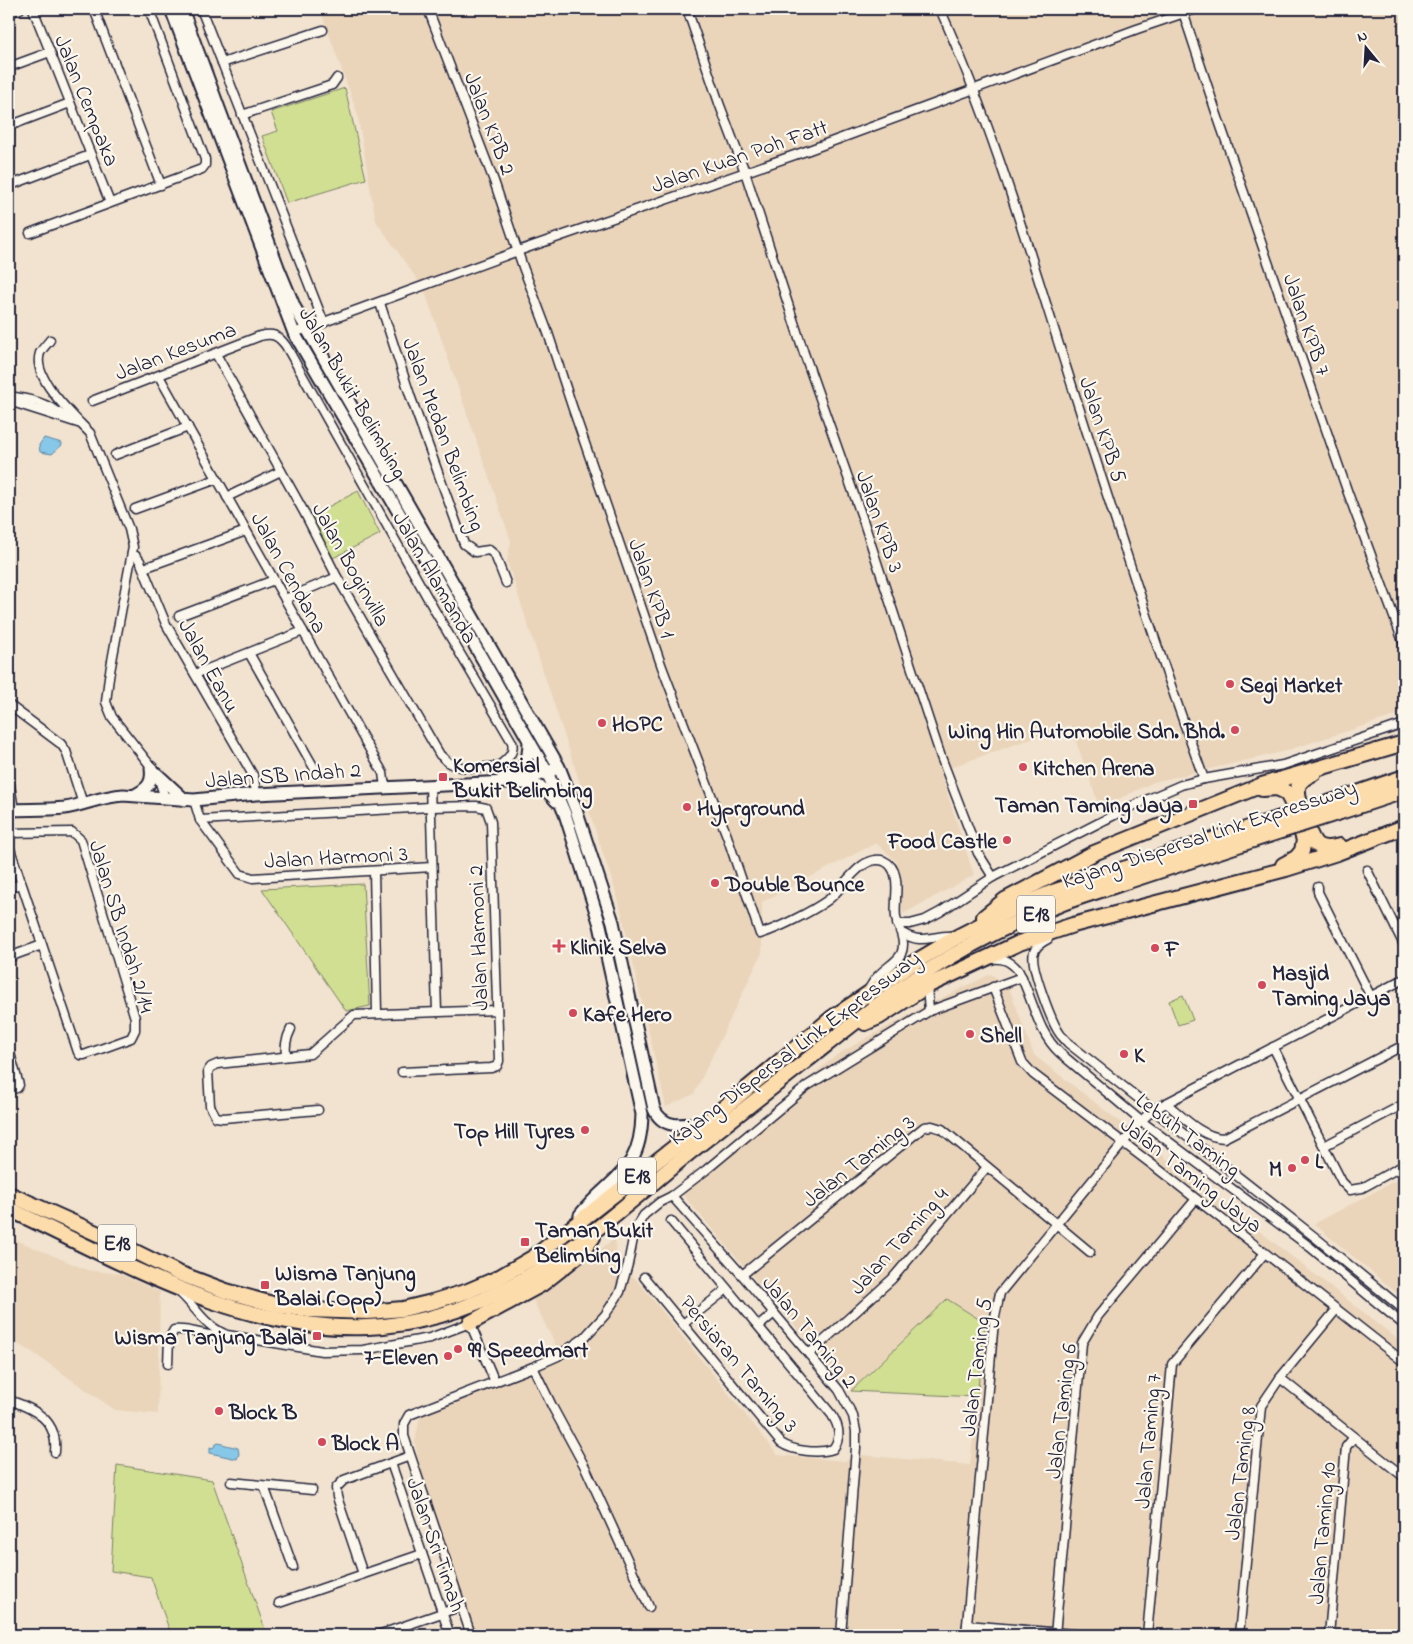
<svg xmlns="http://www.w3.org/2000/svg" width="1413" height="1644" font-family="'Indie Flower',sans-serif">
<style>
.built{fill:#ead5bb}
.green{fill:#d1df92;stroke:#7a8066}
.water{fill:#87c7e8;stroke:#5f85a3}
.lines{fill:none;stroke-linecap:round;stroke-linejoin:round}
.street-casing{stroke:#22223b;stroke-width:11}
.secondary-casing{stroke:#22223b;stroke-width:15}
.highway-casing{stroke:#22223b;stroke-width:18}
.street{stroke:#fbf7ec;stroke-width:8}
.secondary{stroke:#fbf7ec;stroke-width:11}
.highway{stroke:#fddcac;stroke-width:14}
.highway-bridge-casing{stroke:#22223b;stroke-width:18;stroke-linecap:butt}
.highway-bridge{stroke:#fddcac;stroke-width:14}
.poi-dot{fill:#d1495b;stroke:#fbf7ec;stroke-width:2}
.labels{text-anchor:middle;stroke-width:4.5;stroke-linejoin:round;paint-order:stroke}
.shield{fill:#fbf7ec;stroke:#636270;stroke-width:1}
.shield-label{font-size:21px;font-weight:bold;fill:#22223b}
.street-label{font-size:22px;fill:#22223b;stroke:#fbf7ec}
.poi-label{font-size:22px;font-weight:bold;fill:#22223b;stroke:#fbf7ec;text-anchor:start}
</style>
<rect width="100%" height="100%" fill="#f1e3cf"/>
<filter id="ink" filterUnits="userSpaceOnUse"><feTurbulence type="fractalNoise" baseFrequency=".02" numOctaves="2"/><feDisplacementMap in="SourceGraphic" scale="10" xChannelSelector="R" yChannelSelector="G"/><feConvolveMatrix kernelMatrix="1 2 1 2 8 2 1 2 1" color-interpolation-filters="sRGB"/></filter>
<g filter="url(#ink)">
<g class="built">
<polygon points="320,9 1404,9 1404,713 1282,752 1154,782 1100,808 1070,725 940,771 974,875 903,914 897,862 876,843 762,902 762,953 694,1094 666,1107 619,902 507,561 511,541 424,289 376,221 357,112"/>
<polygon points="991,974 1010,990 1034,1055 1404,1344 1404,1635 633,1635 629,1626 603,1635 471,1635 418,1459 415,1441 420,1417 563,1360 533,1300 615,1238 617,1265 637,1280 778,1455 845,1461 861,1455 970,1465 985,1323 947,1300 851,1391 676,1187 838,1054 921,1008"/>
<polygon points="1404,1176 1404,1299 1314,1224"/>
<polygon points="9,1237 87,1270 120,1274 160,1292 158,1414 115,1410 29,1350 9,1340"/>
</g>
<g class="green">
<polygon points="345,88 366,179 287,203 262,136 278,131 271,112"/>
<polygon points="358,491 380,534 333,558 311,516"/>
<polygon points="363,884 370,1006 346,1011 262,889"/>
<polygon points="1183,995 1193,1020 1178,1025 1169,1001"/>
<polygon points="947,1299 985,1323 977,1397 851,1391"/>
<polygon points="117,1465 212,1480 267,1635 171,1635 151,1577 111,1571"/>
</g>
<g class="water">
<polygon points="44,438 62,443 62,445 52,454 40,452 39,445"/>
<polygon points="218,1443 238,1448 239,1454 237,1459 210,1453 210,1447 213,1448 215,1445"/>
</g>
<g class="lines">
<g class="street-casing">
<g id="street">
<polyline points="33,9 110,203"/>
<polyline points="94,9 161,185"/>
<polyline points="201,9 324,323"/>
<path d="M428,9L494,181L523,267L548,333L572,406L662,667L727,836L760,934C779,928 811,912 828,900C843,889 862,853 884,861C898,867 897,886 896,898C896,904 895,911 896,917C898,929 907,941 901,954C897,962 885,968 879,975C874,979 872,985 868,990"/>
<polyline points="687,9 719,103 745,172 804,353 863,520 941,757 978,853 993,877"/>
<path d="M940,9C996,133 1033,265 1075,395C1116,524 1158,652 1204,779"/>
<polyline points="1182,9 1216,112 1348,493 1404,644"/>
<polyline points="9,13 20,9"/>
<polyline points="222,63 323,30"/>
<polyline points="9,67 50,52"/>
<polyline points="242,115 332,85 337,78"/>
<polyline points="9,126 70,103"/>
<polyline points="16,183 90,155"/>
<polyline points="30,233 202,169 205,165 205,159 149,9"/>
<polyline points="380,303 411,398 464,544 475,552 489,550 495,555 506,583"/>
<polyline points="294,333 518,251 809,150 1137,29 1196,9"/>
<path d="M50,340C47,344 42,349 40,353C32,376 66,408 80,423"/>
<polyline points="159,376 383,773 385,787"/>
<path d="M9,396C30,399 47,403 64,416"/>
<polyline points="9,401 81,424 90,433 129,529 133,547 109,677 106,702 112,717 157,774 165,798"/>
<path d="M92,401L260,336C273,333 278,335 286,346L435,611L512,742C515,754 507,759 499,766C485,767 463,771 449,763C446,761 443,757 440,755L337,577L304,512L216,354"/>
<polyline points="115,455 188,427"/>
<polyline points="227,497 281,471"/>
<polyline points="135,509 217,479"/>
<polyline points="132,554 136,556 140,561 166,624 254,777 256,794"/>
<polyline points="144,568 246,531"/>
<polyline points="285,599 337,577"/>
<polyline points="179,616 274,580"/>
<polyline points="249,653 317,773"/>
<polyline points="195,674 303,631"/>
<polyline points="9,705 61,744 66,751 83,804"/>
<polyline points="9,779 14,810"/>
<polyline points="430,785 437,1012"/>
<polyline points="194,800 200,820 240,874 253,878 432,867"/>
<polyline points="200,820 430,807 476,806 486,808 491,822 499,1061 497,1066 491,1068 402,1072"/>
<polyline points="9,833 72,832 81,840 135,1018 135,1030 131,1038 84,1055 80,1055 78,1052 9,846"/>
<polyline points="1367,870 1404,945"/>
<polyline points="374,871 377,1013"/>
<polyline points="1318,887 1318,892 1371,997"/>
<polyline points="9,888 21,884"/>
<polyline points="897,924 910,924 925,920 940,912 993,877 1130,807 1181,785 1204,779 1283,765 1404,724"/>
<path d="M902,933C924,946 932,934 955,936"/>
<path d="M1048,939C1042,942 1036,946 1034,952C1029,964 1052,1023 1060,1034C1062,1037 1066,1040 1068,1043L1316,1238L1404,1310"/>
<polyline points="9,957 42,945"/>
<path d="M992,959C1004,958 1010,961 1018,970C1033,997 1036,1031 1060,1053L1141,1121L1310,1247L1404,1325"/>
<polyline points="927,986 929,1011"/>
<polyline points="993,987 1022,1062 1033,1074 1158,1169 1404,1362"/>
<polyline points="1273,1047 1342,1182 1350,1190 1362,1188 1404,1165"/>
<polyline points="9,1050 19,1085 17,1088 9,1090"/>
<path d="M286,1056C285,1045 286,1039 291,1029"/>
<path d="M1166,1103C1182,1116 1202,1138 1224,1138L1404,1045"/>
<polyline points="318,1110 223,1118 216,1117 210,1106 208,1071 211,1067 218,1064 310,1054 354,1015 497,1010"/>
<polyline points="1324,1146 1404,1104"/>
<polyline points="672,1196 742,1275 839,1390 853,1416 856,1431 856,1448 841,1635"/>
<polyline points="742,1275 924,1127 932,1126 942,1129 1090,1252"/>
<path d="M644,1277L781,1443C793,1451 818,1454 833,1449C842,1437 839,1426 832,1415L671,1221"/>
<path d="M179,1292C197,1308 204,1326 227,1335L322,1351L363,1350L430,1338L470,1323L495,1382"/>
<polyline points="683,1324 727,1289"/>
<polyline points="759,1326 774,1313"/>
<polyline points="809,1354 892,1279 987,1167"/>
<path d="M168,1364L169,1339L174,1330C192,1328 208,1338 225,1336"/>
<polyline points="533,1367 553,1408 586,1469 649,1607"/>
<polyline points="1280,1378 1404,1477"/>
<path d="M9,1400C35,1409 58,1420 55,1452"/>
<polyline points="391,1463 450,1635"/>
<polyline points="231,1482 312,1490"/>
<polyline points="264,1486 293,1567"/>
<polyline points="363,1574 337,1497 336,1488 344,1480 410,1456"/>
<polyline points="279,1603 422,1554"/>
<polyline points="967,1625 1085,1635"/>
<polyline points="378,1635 462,1606"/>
<polyline points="471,1635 404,1436 404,1424 409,1415 533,1367 558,1356 584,1338 605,1315 620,1292 628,1264 633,1239 637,1226 644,1215 660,1202 672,1196 706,1170 807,1086 929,1011 1022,977"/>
<polyline points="966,1635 994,1321 1000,1293 1141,1121 1153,1110 1404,979"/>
<polyline points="1055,1635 1082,1343 1098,1316 1196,1199"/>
<polyline points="1147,1635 1172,1364 1265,1253"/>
<polyline points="1239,1635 1261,1406 1280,1378 1336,1310"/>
<polyline points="1329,1635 1346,1447 1354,1437"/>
</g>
</g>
<g class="secondary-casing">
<g id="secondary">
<path d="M171,9L294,333L391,499L547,772L565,814L600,925L642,1114C641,1174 612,1175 580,1215"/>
<path d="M182,9L278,267L295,308L559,767L576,810L613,922L654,1109C664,1132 688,1124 708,1121"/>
<polyline points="157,774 185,800"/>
<path d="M503,778C524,770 529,763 529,741"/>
<path d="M521,783C537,784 546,788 556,801"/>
<path d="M135,795C148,788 153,783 151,768"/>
<path d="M9,810C27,809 46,810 65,808C84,805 103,796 123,795L194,800L256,794L507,782L528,779L553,770"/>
</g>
</g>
<g class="highway-casing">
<g id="highway">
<path d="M1314,773C1307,776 1299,780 1298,788C1297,799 1309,838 1317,845C1324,850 1333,848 1340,846"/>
<polyline points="1262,789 1277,788 1286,792 1291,801 1304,840 1302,851 1296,858 1283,865"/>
<polyline points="1337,800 1404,777"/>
<polyline points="1340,812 1404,791"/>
<polyline points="984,917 1005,900 1094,853 1262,785 1404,743"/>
<polyline points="865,1023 879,1017 927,986 1019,943 1073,925 1286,869 1337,853 1404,827"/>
<polyline points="9,1194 105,1237 178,1273 226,1291 276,1305 309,1310 367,1312 403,1309 432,1302 468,1291 496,1279 534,1257 708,1121 832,1018 915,962 957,937 1008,911 1053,892 1249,828"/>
<path d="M9,1209C120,1261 240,1333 368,1327C503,1321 591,1233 690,1152C729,1121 768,1091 807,1060C845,1030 884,998 926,972C968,945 1012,922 1058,905C1080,896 1103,890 1125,882C1168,868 1210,854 1253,840"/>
<polyline points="470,1323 542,1284 580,1254 593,1237"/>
</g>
</g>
<use href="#street" class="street"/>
<use href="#secondary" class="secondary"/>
<use href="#highway" class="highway"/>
<g class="highway-bridge-casing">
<g id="highway-bridge">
<polyline points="1249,828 1337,800"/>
<polyline points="1253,840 1340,812"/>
</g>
</g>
<use href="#highway-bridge" class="highway-bridge"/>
</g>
</g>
<g class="poi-dot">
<circle cx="1230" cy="684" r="5"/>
<circle cx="602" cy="723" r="5"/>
<circle cx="1235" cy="730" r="5"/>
<circle cx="1023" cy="767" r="5"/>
<rect x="438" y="772" width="10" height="10" rx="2.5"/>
<rect x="1188" y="799" width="10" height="10" rx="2.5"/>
<circle cx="687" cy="807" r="5"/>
<circle cx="1007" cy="840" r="5"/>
<circle cx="715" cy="883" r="5"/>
<path d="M556.5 938.5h5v5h5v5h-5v5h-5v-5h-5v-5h5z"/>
<circle cx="1155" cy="948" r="5"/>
<circle cx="1262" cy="985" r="5"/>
<circle cx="573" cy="1013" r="5"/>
<circle cx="970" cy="1034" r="5"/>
<circle cx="1124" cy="1054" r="5"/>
<circle cx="585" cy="1130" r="5"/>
<circle cx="1305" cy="1160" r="5"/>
<circle cx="1292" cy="1168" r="5"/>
<rect x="520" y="1237" width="10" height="10" rx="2.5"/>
<rect x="260" y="1280" width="10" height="10" rx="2.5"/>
<rect x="312" y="1331" width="10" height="10" rx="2.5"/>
<circle cx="458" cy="1349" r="5"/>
<circle cx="448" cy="1356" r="5"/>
<circle cx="219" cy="1411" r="5"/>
<circle cx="322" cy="1442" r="5"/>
</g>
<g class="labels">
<g class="shield">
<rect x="1017" y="895.5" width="38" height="37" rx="4"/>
<rect x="618" y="1157.5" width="38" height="37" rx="4"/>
<rect x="98" y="1224.5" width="38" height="37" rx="4"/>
</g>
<g class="shield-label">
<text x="1036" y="921">E18</text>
<text x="637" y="1183">E18</text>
<text x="117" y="1250">E18</text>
</g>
<g class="street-label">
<text transform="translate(88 100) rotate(68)" y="8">Jalan Cempaka</text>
<text transform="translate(491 123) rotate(69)" y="8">Jalan KPB 2</text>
<text transform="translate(739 155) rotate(-19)" y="8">Jalan Kuan Poh Fatt</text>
<text transform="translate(1308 324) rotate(71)" y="8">Jalan KPB 7</text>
<text transform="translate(175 350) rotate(-21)" y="8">Jalan Kesuma</text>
<text transform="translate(354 392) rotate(60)" y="8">Jalan Bukit Belimbing</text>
<text transform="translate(1104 429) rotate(72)" y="8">Jalan KPB 5</text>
<text transform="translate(445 434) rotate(70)" y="8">Jalan Medan Belimbing</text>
<text transform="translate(881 521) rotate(71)" y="8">Jalan KPB 3</text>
<text transform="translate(352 564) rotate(61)" y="8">Jalan Boginvilla</text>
<text transform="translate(290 572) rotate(61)" y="8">Jalan Cendana</text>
<text transform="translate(436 577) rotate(60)" y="8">Jalan Alamanda</text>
<text transform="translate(653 588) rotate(71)" y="8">Jalan KPB 1</text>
<text transform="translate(210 665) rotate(61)" y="8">Jalan Eanu</text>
<text transform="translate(283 774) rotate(-4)" y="8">Jalan SB Indah 2</text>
<text transform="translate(1209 833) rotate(-18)" y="8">Kajang Dispersal Link Expressway</text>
<text transform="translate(336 856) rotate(-3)" y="8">Jalan Harmoni 3</text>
<text transform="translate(123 926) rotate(73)" y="8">Jalan SB Indah 2/14</text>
<text transform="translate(477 938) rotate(-92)" y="8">Jalan Harmoni 2</text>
<text transform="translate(794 1047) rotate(-37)" y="8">Kajang Dispersal Link Expressway</text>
<text transform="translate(1189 1134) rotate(37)" y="8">Lebuh Taming</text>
<text transform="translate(858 1160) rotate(-38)" y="8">Jalan Taming 3</text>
<text transform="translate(1192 1174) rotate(38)" y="8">Jalan Taming Jaya</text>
<text transform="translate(898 1240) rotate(-48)" y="8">Jalan Taming 4</text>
<text transform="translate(811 1331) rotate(51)" y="8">Jalan Taming 2</text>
<text transform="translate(740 1363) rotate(50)" y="8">Persiaran Taming 3</text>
<text transform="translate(975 1367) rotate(-83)" y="8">Jalan Taming 5</text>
<text transform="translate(1060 1411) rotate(-83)" y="8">Jalan Taming 6</text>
<text transform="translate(1147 1441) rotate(-85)" y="8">Jalan Taming 7</text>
<text transform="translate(1239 1473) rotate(-83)" y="8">Jalan Taming 8</text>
<text transform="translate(1321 1533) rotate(-85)" y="8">Jalan Taming 10</text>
<text transform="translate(437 1544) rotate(71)" y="8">Jalan Sri Timah</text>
</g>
<g class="poi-label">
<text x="1240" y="692">Segi Market</text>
<text x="612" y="731">HOPC</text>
<text x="1225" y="738" text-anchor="end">Wing Hin Automobile Sdn. Bhd.</text>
<text x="453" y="772">Komersial<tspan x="453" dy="25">Bukit Belimbing</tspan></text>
<text x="1033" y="775">Kitchen Arena</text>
<text x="1183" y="812" text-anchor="end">Taman Taming Jaya</text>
<text x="697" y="815">Hyprground</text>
<text x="997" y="848" text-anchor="end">Food Castle</text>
<text x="725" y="891">Double Bounce</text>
<text x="570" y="954">Klinik Selva</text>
<text x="1165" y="956">F</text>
<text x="1272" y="980">Masjid<tspan x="1272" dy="25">Taming Jaya</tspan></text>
<text x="583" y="1021">Kafe Hero</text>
<text x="980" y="1042">Shell</text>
<text x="1134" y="1062">K</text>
<text x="575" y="1138" text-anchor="end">Top Hill Tyres</text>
<text x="1315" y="1168">L</text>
<text x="1282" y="1176" text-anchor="end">M</text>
<text x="535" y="1237">Taman Bukit<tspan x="535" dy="25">Belimbing</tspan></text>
<text x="275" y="1280">Wisma Tanjung<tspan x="275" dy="25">Balai (Opp)</tspan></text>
<text x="307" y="1344" text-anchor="end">Wisma Tanjung Balai</text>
<text x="468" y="1357">99 Speedmart</text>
<text x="438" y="1364" text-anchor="end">7-Eleven</text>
<text x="229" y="1419">Block B</text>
<text x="332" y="1450">Block A</text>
</g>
</g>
<rect width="1413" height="1644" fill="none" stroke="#fbf7ec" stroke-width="30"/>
<rect x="15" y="15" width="1383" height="1614" fill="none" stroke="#22223b" stroke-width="2" filter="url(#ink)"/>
<g transform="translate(1366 48) rotate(342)" stroke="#fbf7ec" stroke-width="4" paint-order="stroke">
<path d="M0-4L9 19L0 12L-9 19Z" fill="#22223b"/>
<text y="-8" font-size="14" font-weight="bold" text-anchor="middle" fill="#22223b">N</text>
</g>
</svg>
